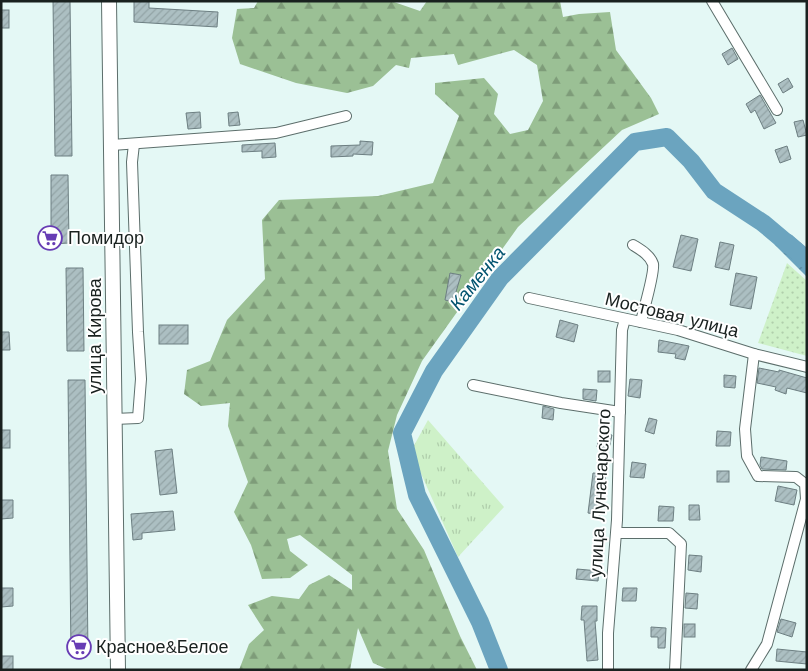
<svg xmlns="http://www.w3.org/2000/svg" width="808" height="671" font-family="'Work Sans',sans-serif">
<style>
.grass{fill:url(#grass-tufts)}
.forest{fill:url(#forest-firs)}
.park{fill:url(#park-dots)}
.water{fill:url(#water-waves)}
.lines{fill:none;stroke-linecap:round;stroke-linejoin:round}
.river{stroke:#6ba4bf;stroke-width:18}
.building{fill:url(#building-hatch);stroke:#6d7f82}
.street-casing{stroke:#5c6e6b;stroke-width:12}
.secondary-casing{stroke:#5c6e6b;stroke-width:16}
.street{stroke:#fff;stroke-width:10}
.secondary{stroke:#fff;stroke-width:14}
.labels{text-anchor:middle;stroke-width:4;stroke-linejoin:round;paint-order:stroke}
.poi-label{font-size:18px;fill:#19211f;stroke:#fff;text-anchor:start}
.street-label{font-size:18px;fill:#19211f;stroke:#fff}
.water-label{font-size:19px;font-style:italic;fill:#035470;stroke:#fff}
</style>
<defs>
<pattern id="grass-tufts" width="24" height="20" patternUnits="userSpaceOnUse" patternTransform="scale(1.25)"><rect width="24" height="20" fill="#cef1c8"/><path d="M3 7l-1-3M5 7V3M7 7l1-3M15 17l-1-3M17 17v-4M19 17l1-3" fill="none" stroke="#b0ceab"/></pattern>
<pattern id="forest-firs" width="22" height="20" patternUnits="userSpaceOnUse" patternTransform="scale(1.25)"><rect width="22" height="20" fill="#9bc095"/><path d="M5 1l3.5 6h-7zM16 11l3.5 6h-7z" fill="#7e9c79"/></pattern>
<pattern id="park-dots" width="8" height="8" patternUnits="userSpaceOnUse" patternTransform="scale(1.25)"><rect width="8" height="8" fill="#cef1c8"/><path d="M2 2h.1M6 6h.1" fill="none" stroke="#b0ceab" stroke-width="1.8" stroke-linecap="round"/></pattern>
<pattern id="water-waves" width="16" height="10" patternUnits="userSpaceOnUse" patternTransform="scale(1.25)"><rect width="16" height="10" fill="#6ba4bf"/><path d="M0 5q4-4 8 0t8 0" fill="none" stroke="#57859b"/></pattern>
<pattern id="building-hatch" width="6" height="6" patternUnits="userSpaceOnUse" patternTransform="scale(1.25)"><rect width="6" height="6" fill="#acbfc2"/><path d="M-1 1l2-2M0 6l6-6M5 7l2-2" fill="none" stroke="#93a4a6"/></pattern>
</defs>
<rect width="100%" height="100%" fill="#e4f8f5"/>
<polygon class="grass" points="428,420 504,507 458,557 411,451"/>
<polygon class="forest" points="258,1 391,1 420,11 427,1 560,1 563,17 579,14 610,12 616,50 651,98 659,114 622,130 518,227 422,361 397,415 388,451 397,509 424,550 460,636 477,670 389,670 373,663 358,628 350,670 239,670 249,644 264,630 248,605 272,596 299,599 309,585 329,575 352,590 352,575 300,535 287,539 290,551 308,565 290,578 262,579 251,545 234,512 248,482 228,426 230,403 201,406 184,394 187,370 210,361 227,320 265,279 262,220 279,200 378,196 433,183 459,116 435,94 435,83 484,78 498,94 494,114 510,134 528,130 543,101 537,65 514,50 458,65 454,54 411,58 409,68 396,65 373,86 347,93 296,83 240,64 232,38 237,9 254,8"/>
<polygon class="park" points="787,263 807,281 807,356 758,343"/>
<polygon class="water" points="763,223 792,235 807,248 807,277 775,245"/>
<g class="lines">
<polyline class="river" points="499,670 480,622 417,495 402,433 434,371 500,278 635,142 667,137 691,161 714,191 763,223 807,260"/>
</g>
<g class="building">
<polygon points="53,1 70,1 72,156 55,156"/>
<polygon points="134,1 149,1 149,8 218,12 217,27 134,22"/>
<rect x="1" y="10" width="8" height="18"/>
<polygon points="732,48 738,59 728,65 722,54"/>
<polygon points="788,78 793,87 783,93 778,84"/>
<polygon points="760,95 776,123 764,129 755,110 751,113 746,104"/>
<polygon points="200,112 201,128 188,129 186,113"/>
<polygon points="238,112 240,125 229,126 228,113"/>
<polygon points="803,120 807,135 798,137 794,122"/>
<polygon points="360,141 373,142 372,155 353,154 353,156 331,157 331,146 360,145"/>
<polygon points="275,143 276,157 262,158 262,151 242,152 242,145"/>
<polygon points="787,146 791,159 780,163 775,150"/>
<polygon points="51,175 68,175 69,243 51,244"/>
<polygon points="681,235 698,239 691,271 673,267"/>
<polygon points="720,242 734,245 729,270 715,267"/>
<polygon points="66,268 83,268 84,351 67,351"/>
<polygon points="450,273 461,275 453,302 445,300"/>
<polygon points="736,273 757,277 751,309 730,305"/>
<polygon points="560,320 578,325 574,342 556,337"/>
<rect x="159" y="325" width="29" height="19"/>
<polygon points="1,332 9,332 10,350 1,350"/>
<polygon points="659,340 689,346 685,360 675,358 676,354 658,352"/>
<polygon points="759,368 779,372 779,370 807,378 807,393 787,388 786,394 775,390 776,387 757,383"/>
<rect x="598" y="371" width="12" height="11"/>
<polygon points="724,375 736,376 735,388 724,387"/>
<polygon points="630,379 642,380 640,398 628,396"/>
<polygon points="68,380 85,380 88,655 71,655"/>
<polygon points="583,389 597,390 596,401 583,399"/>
<polygon points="543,406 554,409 553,420 542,418"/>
<polygon points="649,418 657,420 654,434 645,431"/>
<rect x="1" y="430" width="9" height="18"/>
<polygon points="717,431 731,432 730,446 716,446"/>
<polygon points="600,433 612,435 609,449 597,447"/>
<polygon points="172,449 177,493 160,495 155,451"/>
<polygon points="761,457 787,461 786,470 762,469 760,465"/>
<polygon points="632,462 646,464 644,478 630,477"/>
<rect x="717" y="471" width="12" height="11"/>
<polygon points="593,473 606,474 600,515 588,513"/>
<polygon points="778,486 797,490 794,505 775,501"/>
<polygon points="1,500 13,500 13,518 1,519"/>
<polygon points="689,505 699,505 700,520 689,520"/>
<polygon points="659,506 674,507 673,521 658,521"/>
<polygon points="173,511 175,530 142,533 142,539 133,540 131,514"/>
<polygon points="689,555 702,556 701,572 688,570"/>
<polygon points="577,569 599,571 598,581 576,579"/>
<polygon points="1,588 13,588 13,606 1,607"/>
<polygon points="623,588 637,588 636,601 622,601"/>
<polygon points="686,593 698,594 697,609 685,608"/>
<polygon points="582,606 597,606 597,621 595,621 598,660 587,661 584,620 581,620"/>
<polygon points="781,619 796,623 792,637 777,632"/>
<rect x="684" y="624" width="11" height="13"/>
<polygon points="651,627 666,628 665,648 658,648 658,637 651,637"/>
<polygon points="777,649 807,652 807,664 776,661"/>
<rect x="1" y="656" width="12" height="14"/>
</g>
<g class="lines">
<g class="street-casing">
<g id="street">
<polyline points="712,1 777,110"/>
<polyline points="112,145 276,133 346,116"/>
<path d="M633,245C641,250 650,255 653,264C655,273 643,311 641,322"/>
<polyline points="529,298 678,330 754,354 807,367"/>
<polyline points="473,385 561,403 620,412"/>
<polyline points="114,419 138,418 141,379 138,332 132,162 134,144"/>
<polyline points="617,533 669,533 681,544 675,670"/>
<polyline points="608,670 608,633 617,520 622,330 625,319"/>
<polyline points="751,670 767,644 806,499 805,484 796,477 758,476 747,456 745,429 754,354"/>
</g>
</g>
<g class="secondary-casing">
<polyline id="secondary" points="109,1 118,670"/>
</g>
<use href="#street" class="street"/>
<use href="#secondary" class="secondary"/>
</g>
<defs>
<g id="supermarket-ring" transform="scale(1.25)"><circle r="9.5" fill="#fff" stroke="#673cb4" stroke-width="1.5"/><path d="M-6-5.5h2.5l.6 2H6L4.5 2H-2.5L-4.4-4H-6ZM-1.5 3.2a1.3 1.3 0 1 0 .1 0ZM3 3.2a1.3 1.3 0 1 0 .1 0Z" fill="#673cb4"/></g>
</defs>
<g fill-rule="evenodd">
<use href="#supermarket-ring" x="50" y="238"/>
<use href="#supermarket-ring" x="79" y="647"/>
</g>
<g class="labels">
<g class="poi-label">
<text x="68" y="244">Помидор</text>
<text x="96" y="653">Красное&amp;Белое</text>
</g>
<g class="street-label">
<text transform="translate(672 315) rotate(14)" y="6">Мостовая улица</text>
<text transform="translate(95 336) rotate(-90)" y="6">улица Кирова</text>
<text transform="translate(600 493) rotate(-87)" y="6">улица Луначарского</text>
</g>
<g class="water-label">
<text transform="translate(477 278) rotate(-51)" y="7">Каменка</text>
</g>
</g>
<rect width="808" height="671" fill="none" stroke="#19211f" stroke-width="5"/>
</svg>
